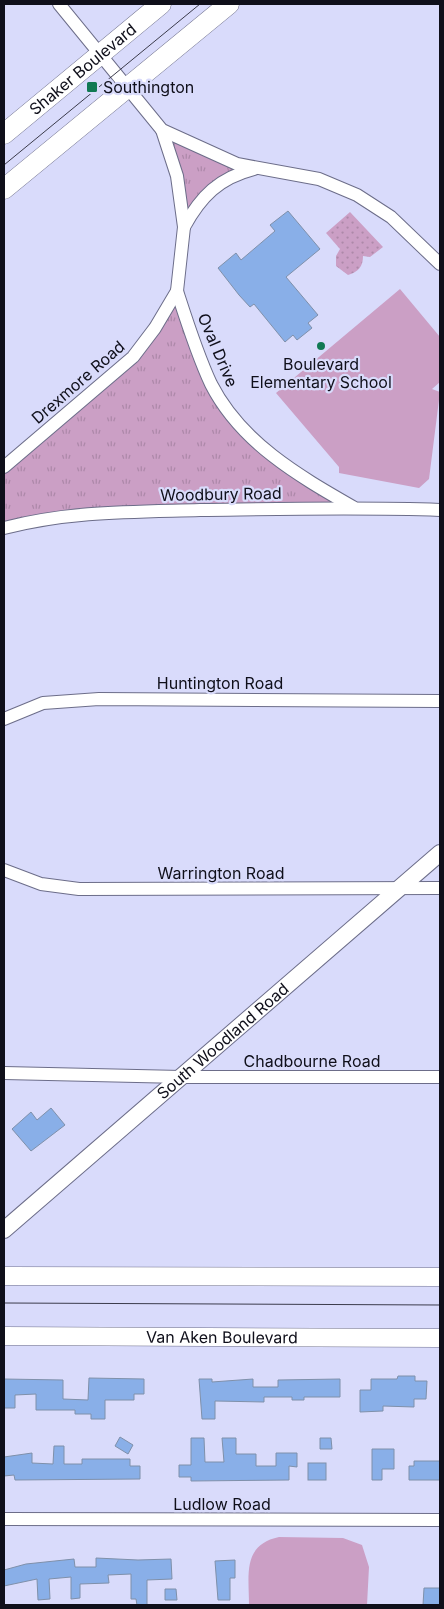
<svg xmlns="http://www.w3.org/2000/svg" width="444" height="1609" font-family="Inter,sans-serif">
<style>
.grass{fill:url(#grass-tufts)}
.park{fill:url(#park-dots)}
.pitch{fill:#cb9fc5}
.building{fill:#89afe8;stroke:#7f90aa}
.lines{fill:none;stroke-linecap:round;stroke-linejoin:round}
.minor-casing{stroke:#6c6d89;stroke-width:14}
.tertiary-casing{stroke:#6c6d89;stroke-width:18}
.secondary-casing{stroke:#6c6d89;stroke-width:19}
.primary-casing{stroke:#6c6d89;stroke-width:21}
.path{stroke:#6e6e83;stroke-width:2;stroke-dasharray:1 4;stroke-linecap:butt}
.minor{stroke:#fff;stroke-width:12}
.tertiary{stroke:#fff;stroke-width:16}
.secondary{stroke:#fff;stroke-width:18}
.primary{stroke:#fff;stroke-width:20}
.tram{stroke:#3b3b4b;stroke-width:1}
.poi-dot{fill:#107953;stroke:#d9dbfb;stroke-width:2}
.labels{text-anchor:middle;stroke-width:4.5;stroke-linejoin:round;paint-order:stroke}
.street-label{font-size:16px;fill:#0f0f1a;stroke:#d9dbfb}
.poi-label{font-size:16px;fill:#0f0f1a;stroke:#d9dbfb;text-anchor:start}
</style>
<defs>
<pattern id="grass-tufts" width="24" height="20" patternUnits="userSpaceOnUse" patternTransform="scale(1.25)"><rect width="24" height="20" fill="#cb9fc5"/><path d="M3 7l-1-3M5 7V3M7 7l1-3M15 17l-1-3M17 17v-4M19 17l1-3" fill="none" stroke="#ad88a9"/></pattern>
<pattern id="park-dots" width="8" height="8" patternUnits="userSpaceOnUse" patternTransform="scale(1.25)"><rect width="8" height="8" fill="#cb9fc5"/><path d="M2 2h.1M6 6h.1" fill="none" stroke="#ad88a9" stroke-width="1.8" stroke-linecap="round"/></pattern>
</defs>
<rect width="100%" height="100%" fill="#d9dbfb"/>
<g class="grass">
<polygon points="162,130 258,168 228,177 184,227"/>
<polygon points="177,291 203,365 248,433 354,507 90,513 4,528 4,467 116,373"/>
</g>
<path class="park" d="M350,212L383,247L370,257L363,256C363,267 358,272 348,275L336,266V256L340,249L326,233Z"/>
<g class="pitch">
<polygon points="400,289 440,337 440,382 432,389 440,392 429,479 419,488 339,473 339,467 276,393"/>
<path d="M279,1537L343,1538L362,1545L369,1567L367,1605H249C249,1575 242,1545 279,1537Z"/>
</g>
<g class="building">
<polygon points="288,211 320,249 286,277 318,315 308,323 312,328 297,340 293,335 285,342 254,304 250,307 239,295 218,268 236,253 241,260 275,231 270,225"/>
<polygon points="51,1108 65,1125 31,1151 12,1129 31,1112 37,1120"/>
<polygon points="398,1376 415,1376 415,1381 427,1381 426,1399 414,1399 414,1407 383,1406 383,1411 360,1412 360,1390 371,1390 371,1379 397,1379"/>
<polygon points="89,1378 144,1379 144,1394 134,1394 134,1400 105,1400 105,1419 91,1419 91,1414 75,1414 75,1410 36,1410 36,1394 15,1395 15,1408 4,1408 4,1379 63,1380 63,1399 88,1400"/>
<polygon points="199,1379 212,1379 212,1382 253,1379 253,1387 278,1387 278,1380 340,1379 340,1397 304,1397 304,1400 292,1400 292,1397 264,1397 264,1402 215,1401 215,1419 202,1419"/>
<polygon points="120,1437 133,1445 128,1454 115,1446"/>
<polygon points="191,1438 204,1438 205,1462 224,1462 222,1438 236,1438 236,1454 256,1454 256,1466 276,1466 276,1453 297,1453 297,1467 289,1466 289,1480 191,1481 191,1477 179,1477 179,1465 191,1465"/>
<polygon points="320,1438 331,1438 332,1449 320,1449"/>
<polygon points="54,1446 64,1446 64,1464 82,1464 82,1459 130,1459 130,1466 140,1466 140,1479 15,1480 14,1475 4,1476 4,1457 32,1453 32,1463 53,1464"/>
<polygon points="372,1449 394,1449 394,1469 382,1469 382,1480 372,1480"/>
<polygon points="414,1461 440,1461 440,1480 409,1480 409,1466 414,1466"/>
<rect x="308" y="1463" width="18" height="17"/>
<polygon points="96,1558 138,1560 171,1559 172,1579 147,1580 147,1605 137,1605 136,1599 131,1599 131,1574 108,1575 109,1583 80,1584 80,1598 71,1599 71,1577 49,1579 50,1599 38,1600 37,1579 4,1586 4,1570 26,1564 74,1559 75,1567 96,1567"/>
<polygon points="235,1560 235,1578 230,1578 230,1600 218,1600 215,1561"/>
<polygon points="424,1588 440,1588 440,1605 423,1605"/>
<polygon points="165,1589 176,1589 177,1600 165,1600"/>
</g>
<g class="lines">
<g class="minor-casing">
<g id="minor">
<polyline points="59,4 162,130 237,164 319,179 357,195 391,217 440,264"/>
<path d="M184,227C201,196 219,178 254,169"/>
<path d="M177,291C187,322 197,354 211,384C241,443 299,476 353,507"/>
<polyline points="4,467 133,357 155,328 177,291 184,227 177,176 162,130"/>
<path d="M4,528C71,511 131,512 200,510C280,509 360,507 440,510"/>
<polyline points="4,719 43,703 99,699 440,701"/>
<polyline points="4,870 41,884 79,889 440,888"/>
<polyline points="4,1073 181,1077 440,1077"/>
<polyline points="4,1519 440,1520"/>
</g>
</g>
<g class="tertiary-casing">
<g id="tertiary">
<path id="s1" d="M4,1230L440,853"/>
</g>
</g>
<g class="secondary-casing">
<g id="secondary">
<polyline points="4,1276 440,1277"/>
<path id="s2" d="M4,1336L440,1338"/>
</g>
</g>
<g class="primary-casing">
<g id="primary">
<path id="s3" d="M4,134L161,4"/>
<polyline points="4,189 229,4"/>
</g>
</g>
<polyline class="path" points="439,1560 440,1560"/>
<use href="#minor" class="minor"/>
<use href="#tertiary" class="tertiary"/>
<use href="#secondary" class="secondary"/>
<use href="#primary" class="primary"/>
<g class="tram">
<polyline points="4,165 200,4"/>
<polyline points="4,1303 440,1305"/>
</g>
</g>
<g class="poi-dot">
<rect x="86" y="81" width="12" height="12" rx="2.5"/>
<circle cx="321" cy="346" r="5"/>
</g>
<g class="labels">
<g class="street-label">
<text dy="6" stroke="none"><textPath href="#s3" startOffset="102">Shaker Boulevard</textPath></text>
<text transform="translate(218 350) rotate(67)" y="6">Oval Drive</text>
<text transform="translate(78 382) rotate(-41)" y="6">Drexmore Road</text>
<text transform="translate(221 494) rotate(-1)" y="6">Woodbury Road</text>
<text x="220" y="689">Huntington Road</text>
<text x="221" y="879">Warrington Road</text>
<text dy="6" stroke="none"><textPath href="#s1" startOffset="289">South Woodland Road</textPath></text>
<text x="312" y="1067">Chadbourne Road</text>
<text dy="6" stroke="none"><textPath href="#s2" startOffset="218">Van Aken Boulevard</textPath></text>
<text x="222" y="1510">Ludlow Road</text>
</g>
<g class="poi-label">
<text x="103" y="93">Southington</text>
<text x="321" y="370" text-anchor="middle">Boulevard<tspan x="321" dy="18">Elementary School</tspan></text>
</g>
</g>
<rect width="444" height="1609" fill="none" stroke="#0f0f1a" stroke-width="10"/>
</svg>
